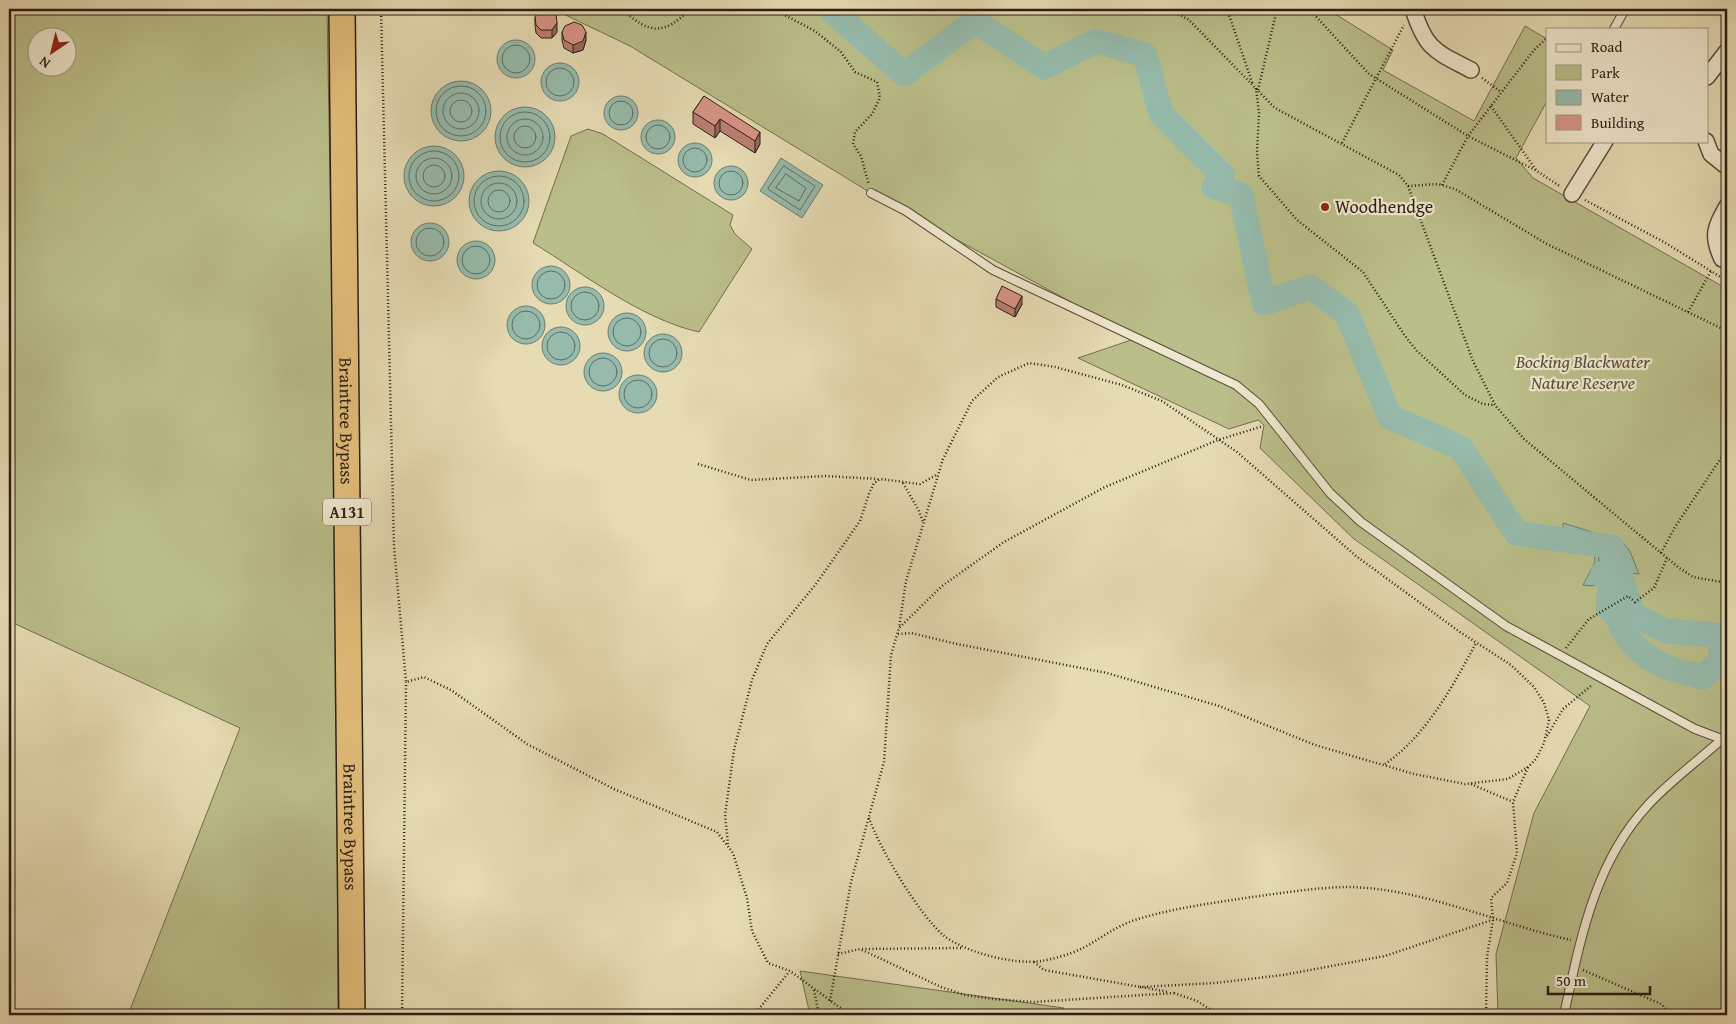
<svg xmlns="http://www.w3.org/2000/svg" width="1736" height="1024" font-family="'Gentium Book Plus',serif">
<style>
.green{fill:#babe89;stroke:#726e50;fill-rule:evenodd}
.water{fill:#96bbac;stroke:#6b7c70}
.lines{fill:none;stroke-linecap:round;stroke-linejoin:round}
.shore{stroke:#606c61;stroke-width:1}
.river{stroke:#96bbac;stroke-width:25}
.service-casing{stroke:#594d3d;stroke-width:10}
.minor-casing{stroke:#594d3d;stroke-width:18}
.trunk-casing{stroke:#2a1e16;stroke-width:28}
.path{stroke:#2a1e16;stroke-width:2.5;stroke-dasharray:1 2.5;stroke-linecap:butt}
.service{stroke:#efe8ce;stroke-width:8}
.minor{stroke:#efe8ce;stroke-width:15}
.trunk{stroke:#e3be7a;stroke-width:25}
.wall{fill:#bb7f73;stroke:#2a1e16}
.shaded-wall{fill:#98685e;stroke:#2a1e16}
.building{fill:#d99486;stroke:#2a1e16}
.poi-dot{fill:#8f2418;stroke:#efe8ce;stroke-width:2}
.labels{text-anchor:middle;stroke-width:4.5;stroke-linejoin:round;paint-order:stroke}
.shield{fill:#efe8ce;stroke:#655b4d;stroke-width:1}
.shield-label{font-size:16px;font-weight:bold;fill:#2a1e16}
.poi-label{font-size:18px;fill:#2a1e16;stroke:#efe8ce;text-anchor:start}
.park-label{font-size:18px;font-style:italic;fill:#554e38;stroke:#efe8ce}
.street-label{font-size:18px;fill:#2a1e16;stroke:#efe8ce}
</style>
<rect width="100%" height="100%" fill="#e6dbb3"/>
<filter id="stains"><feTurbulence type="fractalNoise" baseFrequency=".004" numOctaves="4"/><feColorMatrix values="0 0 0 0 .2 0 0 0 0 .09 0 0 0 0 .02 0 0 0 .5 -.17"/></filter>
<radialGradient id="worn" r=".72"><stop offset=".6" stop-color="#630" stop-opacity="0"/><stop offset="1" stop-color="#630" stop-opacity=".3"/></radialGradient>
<g class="green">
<path d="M9,9H327L337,566L338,1015H128L240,728L9,621ZM38,38H68V68H38Z"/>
<polygon points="553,9 1327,9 1393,50 1383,70 1474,121 1525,26 1547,39 1547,101 1516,158 1533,178 1727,289 1727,1015 1498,1015 1496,954 1534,813 1590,706 1354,539 1260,448 1264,425 1258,420 1229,429 1078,358 1137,338 871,193 630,46"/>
<path d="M588,129L603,134L733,215L730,225L735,234L752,249L699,332C641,319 584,274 533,243L571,136Z"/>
<polygon points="800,971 1064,1008 1062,1015 810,1015"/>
</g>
<g class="water">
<circle cx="516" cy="59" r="19"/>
<circle cx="560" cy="82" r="19"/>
<circle cx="461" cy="111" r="30"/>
<circle cx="621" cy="113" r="17"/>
<circle cx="525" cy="137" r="30"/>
<circle cx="658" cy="137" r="17"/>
<circle cx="695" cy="160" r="17"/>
<circle cx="434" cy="176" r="30"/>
<polygon points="781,158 823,185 802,218 760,191"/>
<circle cx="731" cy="183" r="17"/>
<circle cx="499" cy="201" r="30"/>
<circle cx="430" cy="242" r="19"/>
<circle cx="476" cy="260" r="19"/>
<circle cx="551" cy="285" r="19"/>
<circle cx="585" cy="306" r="19"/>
<circle cx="526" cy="325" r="19"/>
<circle cx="627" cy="332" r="19"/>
<circle cx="561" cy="346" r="19"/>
<circle cx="663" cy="353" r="19"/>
<circle cx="603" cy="372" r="19"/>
<circle cx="638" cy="394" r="19"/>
<polygon points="1563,523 1621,541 1630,551 1639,574 1605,571 1600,577 1600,583 1592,586 1583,585 1595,562 1594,550 1577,533 1563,528"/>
</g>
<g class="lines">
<g class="shore">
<circle cx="516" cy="59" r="14"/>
<circle cx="560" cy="82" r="14"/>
<circle cx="461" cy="111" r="25"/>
<circle cx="461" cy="111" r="18"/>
<circle cx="461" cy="111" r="11"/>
<circle cx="621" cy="113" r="12"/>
<circle cx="525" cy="137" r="25"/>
<circle cx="525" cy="137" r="18"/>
<circle cx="658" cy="137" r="12"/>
<circle cx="525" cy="137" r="11"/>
<circle cx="695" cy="160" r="12"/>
<circle cx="434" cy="176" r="25"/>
<circle cx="434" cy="176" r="18"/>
<circle cx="434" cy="176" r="11"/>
<polygon points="784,166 815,186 800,210 768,189"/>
<circle cx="731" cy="183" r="12"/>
<polygon points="786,174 806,188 799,201 776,188"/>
<circle cx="499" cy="201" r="25"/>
<circle cx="499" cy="201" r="18"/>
<circle cx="499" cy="201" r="11"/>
<circle cx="430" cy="242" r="14"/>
<circle cx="476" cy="260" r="14"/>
<circle cx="551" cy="285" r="14"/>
<circle cx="585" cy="306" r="14"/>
<circle cx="526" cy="325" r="14"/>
<circle cx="627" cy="332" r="14"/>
<circle cx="561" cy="346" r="14"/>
<circle cx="663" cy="353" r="14"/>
<circle cx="603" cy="372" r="14"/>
<circle cx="638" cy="394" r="14"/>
<path d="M1597,541C1613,543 1628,549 1629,567H1600Z"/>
</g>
<g class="river">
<polyline points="830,9 904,74 975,21 1044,67 1096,41 1145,55 1161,114 1222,175 1214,187 1241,195 1264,303 1311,287 1347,314 1390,417 1461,448 1516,533 1612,547 1632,614 1666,631 1727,636"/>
<path d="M1603,573L1610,586L1608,607C1622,620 1618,622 1627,636C1644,662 1673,671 1703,677L1719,663L1721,652L1727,645"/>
</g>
<g class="service-casing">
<g id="service">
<polyline points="1614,29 1625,9"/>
<polyline points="871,193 906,211 993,270 1236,385 1259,404 1330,493 1361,522 1506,626 1695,729 1727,741"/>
<path d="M1564,1015C1580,941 1594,863 1648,805C1670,781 1698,761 1722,739"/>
</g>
</g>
<g class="minor-casing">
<g id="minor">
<path d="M1413,9C1426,50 1435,51 1471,70"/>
<polyline points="1707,77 1727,51"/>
<polyline points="1706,141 1711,154 1727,167"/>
<polyline points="1572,194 1605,141"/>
<path d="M1722,259C1711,235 1715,228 1727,206"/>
</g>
</g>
<g class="trunk-casing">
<g id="trunk">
<path id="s1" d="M342,9L352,1015"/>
</g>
</g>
<g class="path">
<polyline points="381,9 394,546 406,682 424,677 451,690 527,744 614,789 717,832 733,853 747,898 752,931 768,963 790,971 850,1015"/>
<path d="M622,9C649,34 664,36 690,9"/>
<polyline points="773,9 815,31 841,52 855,72 877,82 880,98 872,114 855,132 853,144 861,156 869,185"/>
<polyline points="1169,9 1189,20 1275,108 1399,175 1408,186 1473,361 1495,405 1524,439 1678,567 1693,577 1727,583"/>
<polyline points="1227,9 1253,85"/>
<polyline points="1309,9 1369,74 1468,136 1537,171 1561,187"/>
<polyline points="1482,78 1501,92"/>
<polyline points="1256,88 1259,113 1257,153 1259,176 1297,220 1363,272 1405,336 1417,351 1465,395 1483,404 1495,405"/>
<polyline points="1258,90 1277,9"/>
<polyline points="1491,106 1536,170"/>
<polyline points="1342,143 1404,25"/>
<polyline points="1442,185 1468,136 1534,50 1547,38"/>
<polyline points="1408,186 1438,184 1455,189 1547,244 1727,331"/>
<polyline points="1585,200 1664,242 1727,281"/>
<polyline points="1688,312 1711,271"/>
<polyline points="698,464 751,480 826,476 878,479"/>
<polyline points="903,483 919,511 923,522"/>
<polyline points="1661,553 1675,527 1727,449"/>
<polyline points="898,634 911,633 957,644 1107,673 1219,706 1315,745 1414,774 1465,784 1508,779 1528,767 1536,759 1544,743 1549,720 1544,703 1534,687 1511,665 1460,632 1356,556 1237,452 1162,401 1122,385 1055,367 1029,363 998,377 972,401 943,459 906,581 899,628"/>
<polyline points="1566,648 1589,619 1628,596 1635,602 1654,588 1667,558"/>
<polyline points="1547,736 1563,709 1592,685"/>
<path d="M1385,764C1426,736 1453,686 1476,643"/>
<polyline points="1471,784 1513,802"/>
<path d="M869,818C880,849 918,913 943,935C964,952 1013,965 1041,961C1054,959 1071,954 1083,948C1100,939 1116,926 1135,920C1173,908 1213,903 1252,897C1282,893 1313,888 1343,887C1418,886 1498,924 1571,940"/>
<polyline points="728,844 725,815 734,750 752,680 767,644 816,584 860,521 869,494 874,483 880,479 920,484 938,474"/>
<polyline points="862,949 961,948"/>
<polyline points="838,954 860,949 941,987 965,995 993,999 1034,1002 1174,993"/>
<polyline points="1034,962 1044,970 1169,992"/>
<polyline points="1583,970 1661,1004 1672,1015"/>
<polyline points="1140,987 1215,983 1283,975 1385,956 1492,920"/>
<polyline points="814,990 819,1015"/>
<polyline points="1174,993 1197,1001 1219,1015"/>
<polyline points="830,1001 851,882 884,762 891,655 899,628 942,586 1004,542 1105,487 1218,440 1263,426"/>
<polyline points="402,1015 406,682"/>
<polyline points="754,1015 789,972"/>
<polyline points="1486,1015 1487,957 1493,920 1491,898 1507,883 1517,853 1513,802 1528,767"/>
</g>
<use href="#service" class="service"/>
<use href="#minor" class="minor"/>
<use href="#trunk" class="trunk"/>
</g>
<g class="wall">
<polygon points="535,17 557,32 552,38 541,38 536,33 535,25"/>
<polygon points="562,32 586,40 583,50 573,53 564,48 562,40"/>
<polygon points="704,96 760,144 755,153 720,131 715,138 693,124 693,112"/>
<polygon points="996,299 1022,304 1015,317 996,307"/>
</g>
<g class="shaded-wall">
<polygon points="557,23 557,32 552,38 552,30"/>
<polygon points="586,32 586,40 583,50 573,53 573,45"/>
<polygon points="720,119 720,131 715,138 715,126"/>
<polygon points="760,132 760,144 755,153 755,141"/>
<polygon points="1022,296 1022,304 1015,317 1015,309"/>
</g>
<g class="building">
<polygon points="540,9 551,9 556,14 557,23 552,30 541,30 536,25 535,17"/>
<polygon points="574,22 582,25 586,32 583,41 573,45 564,40 562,32 565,26"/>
<polygon points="704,96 760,132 755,141 720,119 715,126 693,112"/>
<polygon points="1002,286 1022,296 1015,309 996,299"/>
</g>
<circle class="poi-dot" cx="1325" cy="207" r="5"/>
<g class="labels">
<rect class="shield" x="323" y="498.5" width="48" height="27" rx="4"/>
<g class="shield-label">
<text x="347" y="518">A131</text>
</g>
<g class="poi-label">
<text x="1335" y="213">Woodhendge</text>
</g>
<g class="park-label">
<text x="1583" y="368">Bocking Blackwater<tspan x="1583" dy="21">Nature Reserve</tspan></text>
</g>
<g class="street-label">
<text dy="6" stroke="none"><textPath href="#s1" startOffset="412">Braintree Bypass</textPath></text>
<text dy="6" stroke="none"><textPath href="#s1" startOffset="818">Braintree Bypass</textPath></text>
</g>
</g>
<rect width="1736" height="1024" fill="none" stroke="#e6dbb3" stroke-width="30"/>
<rect x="10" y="10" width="1716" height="1004" fill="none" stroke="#2a1e16" stroke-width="2.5"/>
<rect x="15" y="15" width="1706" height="994" fill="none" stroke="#2a1e16"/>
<rect x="1546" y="28" width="162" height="115" fill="#efe8ce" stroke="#a09784"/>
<rect x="1556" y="44" width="25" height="8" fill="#efe8ce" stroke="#a09784"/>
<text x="1591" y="52" font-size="15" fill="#2a1e16">Road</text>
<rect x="1556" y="65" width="25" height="15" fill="#babe89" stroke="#a09784"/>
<text x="1591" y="78" font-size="15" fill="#2a1e16">Park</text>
<rect x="1556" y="90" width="25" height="15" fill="#96bbac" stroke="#a09784"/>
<text x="1591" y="102" font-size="15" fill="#2a1e16">Water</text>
<rect x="1556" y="115" width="25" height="15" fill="#d99486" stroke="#a09784"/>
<text x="1591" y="128" font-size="15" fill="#2a1e16">Building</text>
<g transform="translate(52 52) rotate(215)"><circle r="24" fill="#efe8ce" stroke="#a09784"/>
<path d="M0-4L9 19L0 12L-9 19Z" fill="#8f2418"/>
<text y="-8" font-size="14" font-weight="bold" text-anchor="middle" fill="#2a1e16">N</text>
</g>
<path d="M1548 986v8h102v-8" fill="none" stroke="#2a1e16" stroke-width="2.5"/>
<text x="1556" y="986" font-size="15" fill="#2a1e16" stroke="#efe8ce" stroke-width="4" paint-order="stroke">50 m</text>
<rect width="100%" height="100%" filter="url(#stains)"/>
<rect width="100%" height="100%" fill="url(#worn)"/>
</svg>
